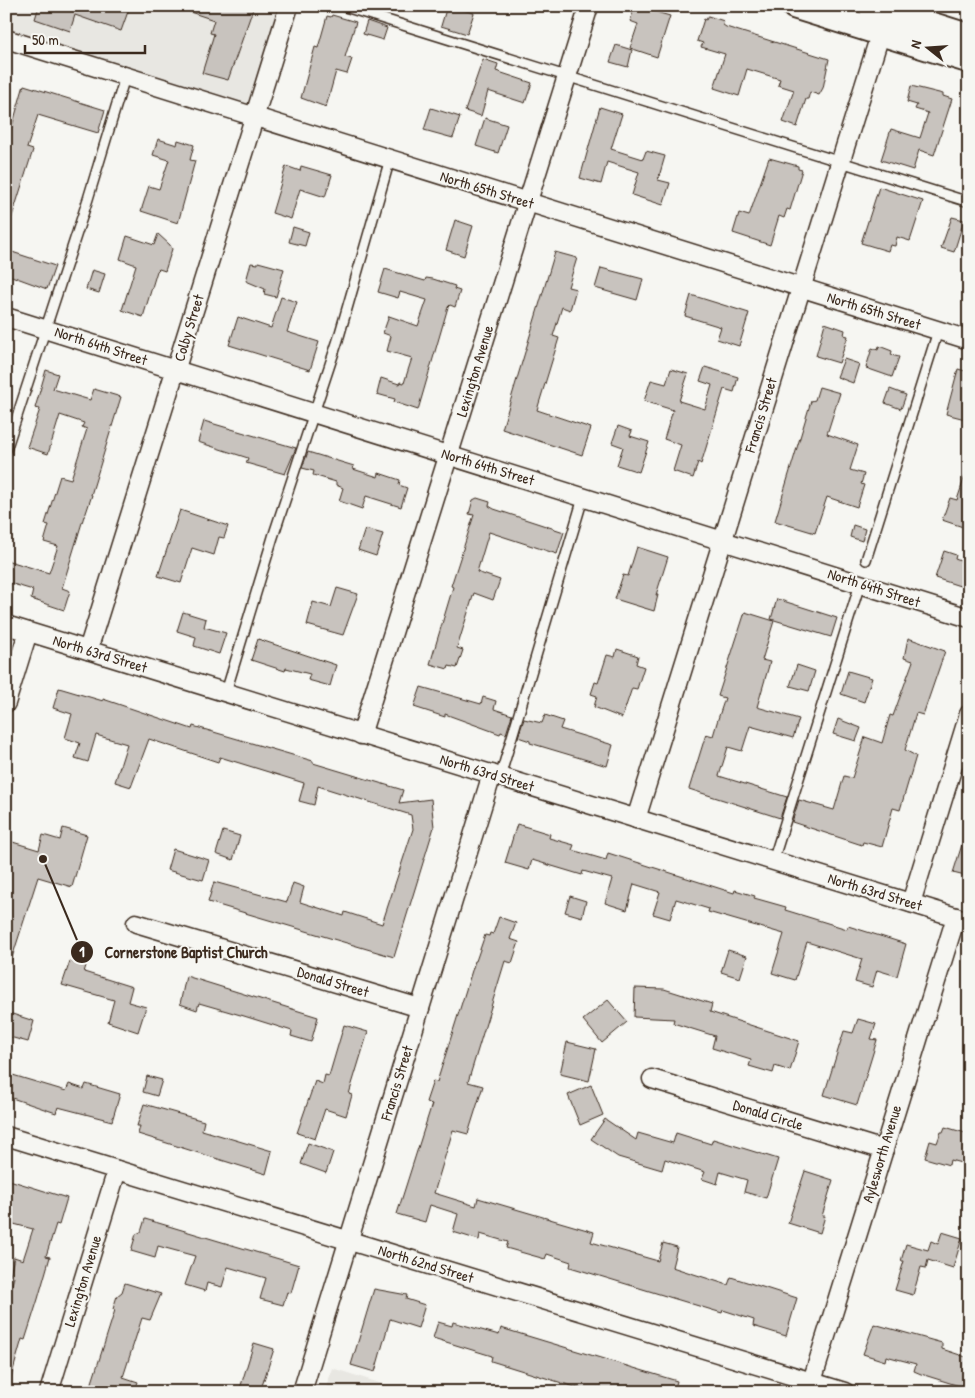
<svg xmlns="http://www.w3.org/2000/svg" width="975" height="1398" font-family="'Patrick Hand',sans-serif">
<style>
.built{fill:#e8e7e2}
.building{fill:#c8c3be;stroke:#3b2a1e}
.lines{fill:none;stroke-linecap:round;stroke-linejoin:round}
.lane-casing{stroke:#3b2a1e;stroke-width:12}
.street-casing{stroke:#3b2a1e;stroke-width:21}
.secondary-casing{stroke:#3b2a1e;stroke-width:29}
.lane{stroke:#f6f6f2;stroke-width:9}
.street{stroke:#f6f6f2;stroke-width:18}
.secondary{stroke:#f6f6f2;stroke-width:25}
.labels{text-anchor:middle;stroke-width:4;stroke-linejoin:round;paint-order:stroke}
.street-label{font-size:15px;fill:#3b2a1e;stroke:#f6f6f2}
.leader{fill:none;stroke:#3b2a1e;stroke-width:2}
.callout-dot{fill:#3b2a1e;stroke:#f6f6f2;stroke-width:2}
.mark-label{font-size:15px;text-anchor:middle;font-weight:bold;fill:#fff}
.callout-label{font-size:16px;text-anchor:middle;font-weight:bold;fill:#3b2a1e;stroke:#f6f6f2;stroke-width:4;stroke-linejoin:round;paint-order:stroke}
</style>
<rect width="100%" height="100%" fill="#f6f6f2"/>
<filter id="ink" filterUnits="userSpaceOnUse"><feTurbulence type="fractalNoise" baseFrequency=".02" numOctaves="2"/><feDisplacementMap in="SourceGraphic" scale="10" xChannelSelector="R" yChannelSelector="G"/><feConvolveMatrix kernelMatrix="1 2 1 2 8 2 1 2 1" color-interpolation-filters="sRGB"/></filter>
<g filter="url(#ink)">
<g class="built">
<polygon points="11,6 279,6 249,108 6,33 6,20"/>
<polygon points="332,1368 408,1392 325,1392"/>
</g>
<g class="building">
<polygon points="39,6 130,6 121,31 75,15 70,31 35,19"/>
<polygon points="181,6 254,6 228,80 202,73 214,34 210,33 214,20 181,9"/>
<polygon points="447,6 474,13 467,34 441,26"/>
<polygon points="635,6 670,16 657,57 630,48 638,24 630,21"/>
<polygon points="332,15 356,22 345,57 352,59 347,74 336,71 326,107 301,98 315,47 318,48 327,16 331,17"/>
<polygon points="708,16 724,21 723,25 726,27 829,59 823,88 819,95 810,92 808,99 806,99 797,127 783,122 794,90 778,85 780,79 747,69 739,96 714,88 725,54 701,47 703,43 697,41 704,19 706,20"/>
<polygon points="367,21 387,28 383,40 363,34"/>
<polygon points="616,45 632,50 628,67 610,62"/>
<polygon points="483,59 498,64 496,71 532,83 525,103 488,91 481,116 465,111"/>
<polygon points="24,85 105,110 98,133 38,115 27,148 33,150 9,226 6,226 6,147"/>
<polygon points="911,86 943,94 943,96 952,99 934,155 919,150 913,170 881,160 891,129 920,138 928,113 915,109 917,105 907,102"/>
<polygon points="600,107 622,114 611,149 643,159 646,151 665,156 658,180 670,183 663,205 632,195 639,172 607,162 601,184 580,178"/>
<polygon points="431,108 460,117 453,138 424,130"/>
<polygon points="485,118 507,125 498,153 476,146"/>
<polygon points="158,139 177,145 178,140 194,145 190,160 195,161 178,223 141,211 149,186 159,189 169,160 153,155"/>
<polygon points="769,158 798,166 798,169 802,170 790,210 787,209 784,218 779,216 770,245 733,233 739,213 749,216"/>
<polygon points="286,166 300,171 301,166 332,175 325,197 300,189 291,219 272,213"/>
<polygon points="879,187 923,201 910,241 897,237 895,246 890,245 888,251 861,243"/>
<polygon points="952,217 964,220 954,252 941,248"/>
<polygon points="455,220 473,226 464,256 446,250"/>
<polygon points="293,227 309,232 305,246 289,242"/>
<polygon points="158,234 170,245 172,249 165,271 159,269 157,271 143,317 122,310 136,265 120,259 127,236 154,245"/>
<polygon points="6,250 55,266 47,289 6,274"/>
<polygon points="555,252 577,258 568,287 576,289 570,310 562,307 553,336 559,338 537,410 591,428 582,455 502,429"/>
<polygon points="258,262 284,269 276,297 264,294 265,289 246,281 251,263 258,264"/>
<polygon points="601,268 643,279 637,300 595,288"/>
<polygon points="385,269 425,281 426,278 433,279 455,286 454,289 460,291 455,307 450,305 448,307 418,410 394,402 395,399 377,394 381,378 399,384 400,382 404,383 412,358 387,351 391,336 383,333 389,316 418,326 427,300 400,292 398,298 378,292"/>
<polygon points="92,270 105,274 99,293 86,289"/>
<polygon points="691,295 749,313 739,346 717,339 721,327 685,316"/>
<polygon points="281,297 297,302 287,332 319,342 310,370 229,345 238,317 271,328"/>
<polygon points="825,323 845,330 844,335 848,336 839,363 816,356"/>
<polygon points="879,346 892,351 891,355 899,357 892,377 866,368 872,348 878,350"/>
<polygon points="844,359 859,364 853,383 837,377"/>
<polygon points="705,367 738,377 734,392 724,389 701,464 698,462 693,478 673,471 681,445 664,439 673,410 644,401 651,380 666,384 671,369 688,374 679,401 705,409 712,385 700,381"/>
<polygon points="958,369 969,372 969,404 965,419 946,414"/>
<polygon points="46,370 58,374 53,389 90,400 94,389 121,397 91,495 92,495 85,516 84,516 62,588 70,591 64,610 31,599 33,590 6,582 6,560 49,573 58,546 44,542 49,525 45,524 60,476 71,479 87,429 82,427 84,423 60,415 48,454 27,447 40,409 35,408"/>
<polygon points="819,387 840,393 827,434 858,445 850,470 864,474 861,484 864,485 857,507 827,497 815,533 775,521 811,401 815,400"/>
<polygon points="890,389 906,395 901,409 885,403"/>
<polygon points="204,421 296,448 285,474 246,463 248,458 198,442"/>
<polygon points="618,426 632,431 630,436 649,442 639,472 617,465 623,447 612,443"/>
<polygon points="308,452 354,466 353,469 378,477 379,473 400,480 399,485 407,488 401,507 366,496 362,509 339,501 343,488 336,485 336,482 313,475 314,471 302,468"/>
<polygon points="966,473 969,473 969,529 942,520 950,498 957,500"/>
<polygon points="477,498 490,502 489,506 494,509 564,532 557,554 489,532 477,572 500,580 493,600 474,593 457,648 463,650 457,668 449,666 448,669 430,664 453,587 451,586 474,515 469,514 473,500"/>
<polygon points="180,510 228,526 224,538 219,537 214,555 192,548 181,583 158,576"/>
<polygon points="853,525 865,529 862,541 850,537"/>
<polygon points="365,529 383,534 376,556 358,550"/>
<polygon points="637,547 668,557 656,595 658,595 654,611 615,599 623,575 628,576"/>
<polygon points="944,551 956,555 955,559 969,564 963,587 935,578"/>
<polygon points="337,588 358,594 343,635 307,625 313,602 331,607"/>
<polygon points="777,599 837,618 831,637 771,619"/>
<polygon points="183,612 206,619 204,627 226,633 219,654 194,646 196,637 177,631"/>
<polygon points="745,612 774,621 762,660 770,662 757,707 799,719 793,738 750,726 742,751 728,747 719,776 787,797 780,818 689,789 706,734 713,736 718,719 725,698 718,696"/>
<polygon points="908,638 945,651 923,715 916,713 905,750 916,756 900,810 893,808 882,847 863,842 862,845 792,822 799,800 834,810 844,776 852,778 865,737 882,743 890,715 893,716 913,661 904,658"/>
<polygon points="258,639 336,665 330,686 308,680 310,674 286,668 285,671 251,660"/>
<polygon points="617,649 638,656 636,664 644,667 637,689 632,688 622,718 594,707 597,696 591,694 595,682 598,683 607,655 615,657"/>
<polygon points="797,665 815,671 809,691 790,686"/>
<polygon points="848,671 872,678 864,702 841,694"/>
<polygon points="421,687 481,704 483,697 496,701 494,709 512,715 506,734 501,732 500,734 445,714 445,717 414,707"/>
<polygon points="59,688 103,701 103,699 192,729 193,726 313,761 313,763 403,790 399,803 431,799 434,827 394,957 208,902 214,882 287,902 293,883 304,887 300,902 344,916 345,912 382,924 413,829 411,815 318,786 314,805 299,801 304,783 220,757 218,762 149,739 131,787 115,782 127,744 96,735 88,762 75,758 80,743 65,738 72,714 53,708"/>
<polygon points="545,715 563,721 560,729 613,745 607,766 530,743 530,741 518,737 524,719 542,723"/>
<polygon points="838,719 861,728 856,741 833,734"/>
<polygon points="517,824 550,834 549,838 574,845 572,850 606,860 608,853 734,893 735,890 755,896 754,898 786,907 785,910 847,929 848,926 906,944 897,976 877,970 872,987 855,982 862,959 807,942 795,980 772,973 784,934 708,912 709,909 676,899 670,919 653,914 660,892 634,884 627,910 605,903 612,879 583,871 582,875 532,860 529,870 505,863"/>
<polygon points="63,828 87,835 72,887 38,877 9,967 6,966 6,840 39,850 43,835 60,840"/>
<polygon points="223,831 240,836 233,860 216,854"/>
<polygon points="966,832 969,832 969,877 953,873"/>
<polygon points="173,849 209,860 203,880 167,870"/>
<polygon points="570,896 586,901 582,917 565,912"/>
<polygon points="499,917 516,923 510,939 519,942 512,963 505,961 468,1082 483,1086 468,1134 453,1130 434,1193 476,1206 478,1198 594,1232 591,1242 658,1261 663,1243 677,1247 672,1267 728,1285 731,1277 797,1298 786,1336 753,1326 754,1320 723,1310 722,1313 570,1267 571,1262 547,1254 545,1259 506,1248 508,1242 480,1234 479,1240 453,1232 458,1214 430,1205 425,1222 397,1214 432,1104 426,1102 433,1081 437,1082 475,961 476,961 485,935 489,936 490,933 493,934"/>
<polygon points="728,950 747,956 740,978 721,972"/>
<polygon points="70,961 86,966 84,972 132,987 128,1002 146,1007 138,1032 108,1022 114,1000 62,985"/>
<polygon points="186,976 318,1017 311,1042 291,1036 292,1031 244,1016 199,1003 197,1010 180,1004"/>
<polygon points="635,988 664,989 712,1004 710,1012 799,1041 790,1071 775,1066 773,1073 749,1066 751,1060 712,1048 715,1036 673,1023 674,1019 634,1017"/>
<polygon points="608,1000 627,1022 602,1043 583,1020"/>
<polygon points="6,1012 34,1021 28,1042 6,1036"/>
<polygon points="858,1019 876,1024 871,1039 877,1040 857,1105 824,1095 844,1031 853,1033"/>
<polygon points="344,1025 368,1032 349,1094 352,1095 346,1116 325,1109 315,1139 297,1133 315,1081 323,1084 325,1075 329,1076"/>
<polygon points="567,1042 596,1049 589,1081 560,1074"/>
<polygon points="6,1073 66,1091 69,1084 84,1089 86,1084 120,1094 112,1121 58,1107 56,1113 6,1096"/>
<polygon points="147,1076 162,1080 157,1096 143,1092"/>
<polygon points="591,1085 603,1115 580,1125 568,1095"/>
<polygon points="144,1104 204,1121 202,1130 272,1151 266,1174 138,1134 140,1126 137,1126"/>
<polygon points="605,1119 636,1140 638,1133 673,1143 676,1133 711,1144 713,1139 778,1159 766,1198 744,1192 747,1180 720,1172 717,1184 702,1179 705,1172 665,1159 662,1170 618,1157 591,1139"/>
<polygon points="945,1127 969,1134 969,1151 965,1164 950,1160 949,1165 925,1158 930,1141 937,1143 941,1132 943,1132"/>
<polygon points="308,1143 333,1152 326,1173 301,1164"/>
<polygon points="805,1171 833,1180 822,1216 825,1216 820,1233 788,1223"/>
<polygon points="6,1179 67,1198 59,1225 56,1224 46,1256 50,1257 38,1299 25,1340 22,1339 10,1381 6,1380 6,1304 14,1277 10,1275 14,1257 23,1260 33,1229 6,1222 11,1202 6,1201"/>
<polygon points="145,1219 299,1265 291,1293 287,1292 283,1305 260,1299 266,1278 228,1267 222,1287 207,1283 205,1291 185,1285 195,1256 158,1246 155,1258 131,1251 136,1234 141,1232"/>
<polygon points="942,1232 962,1238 953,1268 928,1260 926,1268 921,1267 913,1295 895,1290 904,1261 901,1261 906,1244 928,1250 931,1241 938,1244"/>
<polygon points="125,1283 161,1294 150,1320 142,1318 123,1377 138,1382 134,1392 89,1392 115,1310 113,1309 117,1296 122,1292"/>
<polygon points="374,1289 407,1295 406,1299 425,1305 418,1328 390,1319 375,1372 351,1365"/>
<polygon points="438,1322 452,1326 453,1322 499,1335 501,1328 677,1381 674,1392 624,1392 611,1388 610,1392 597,1388 596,1392 591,1392 491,1361 492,1356 433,1338"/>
<polygon points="874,1324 942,1343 942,1349 969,1358 969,1389 921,1374 914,1371 916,1364 886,1356 885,1361 863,1354"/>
<polygon points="254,1343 274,1349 260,1392 239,1392"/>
</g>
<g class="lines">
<g class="lane-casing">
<g id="lane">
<polyline points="342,6 969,202"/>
<polyline points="6,450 88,199 125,77"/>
<polyline points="866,560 938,331"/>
<polyline points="226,692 273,537 338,340 390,159"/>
<polyline points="500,777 583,498"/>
<polyline points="773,861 860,584"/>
</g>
</g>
<g class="street-casing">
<g id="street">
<polyline points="6,39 969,340"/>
<polyline points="6,317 969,618"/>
<polyline points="6,625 969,921"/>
<polyline points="88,650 289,6"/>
<polyline points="6,703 28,632"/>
<polyline points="361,735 589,6"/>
<polyline points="636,819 884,22"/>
<polyline points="911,903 969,714"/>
<polyline points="136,923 420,1008"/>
<polyline points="652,1079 884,1150"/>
<polyline points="6,1136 845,1392"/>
<polyline points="809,1391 956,917"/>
<polyline points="49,1392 117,1170"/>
<polyline points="302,1392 492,774"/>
</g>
</g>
<g class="secondary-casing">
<g id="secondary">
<polyline points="795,6 969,60"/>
<polyline points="871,6 969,37"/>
</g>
</g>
<use href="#lane" class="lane"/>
<use href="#street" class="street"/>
<use href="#secondary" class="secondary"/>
</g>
</g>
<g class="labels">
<g class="street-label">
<text transform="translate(487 190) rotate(17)" y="5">North 65th Street</text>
<text transform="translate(874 311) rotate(17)" y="5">North 65th Street</text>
<text transform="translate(189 328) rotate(-73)" y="5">Colby Street</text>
<text transform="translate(101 346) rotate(18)" y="5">North 64th Street</text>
<text transform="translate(475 371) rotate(-73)" y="5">Lexington Avenue</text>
<text transform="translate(761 415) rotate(-73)" y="5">Francis Street</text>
<text transform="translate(488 467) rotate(17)" y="5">North 64th Street</text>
<text transform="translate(874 588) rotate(18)" y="5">North 64th Street</text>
<text transform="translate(100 654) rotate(17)" y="5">North 63rd Street</text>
<text transform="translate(487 773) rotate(17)" y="5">North 63rd Street</text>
<text transform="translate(875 892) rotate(17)" y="5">North 63rd Street</text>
<text transform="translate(333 982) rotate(17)" y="5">Donald Street</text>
<text transform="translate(397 1083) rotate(-73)" y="5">Francis Street</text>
<text transform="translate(768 1115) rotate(17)" y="5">Donald Circle</text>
<text transform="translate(882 1154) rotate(-73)" y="5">Aylesworth Avenue</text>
<text transform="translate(426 1264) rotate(17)" y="5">North 62nd Street</text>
<text transform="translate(83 1281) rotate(-73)" y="5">Lexington Avenue</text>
</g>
</g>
<path class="leader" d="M43 859L82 952"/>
<g class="callout-dot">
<circle cx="43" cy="859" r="5"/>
<circle cx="82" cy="952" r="12"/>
</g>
<g class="mark-label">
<text x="82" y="957">1</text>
</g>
<g class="callout-label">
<text x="186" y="958">Cornerstone Baptist Church</text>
</g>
<rect width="975" height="1398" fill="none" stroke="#f6f6f2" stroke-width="25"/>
<rect x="12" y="12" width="950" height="1373" fill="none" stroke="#3b2a1e" stroke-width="2" filter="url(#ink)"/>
<g transform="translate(928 48) rotate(287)" stroke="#f6f6f2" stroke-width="4" paint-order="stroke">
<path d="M0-4L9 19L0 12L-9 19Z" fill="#3b2a1e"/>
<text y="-8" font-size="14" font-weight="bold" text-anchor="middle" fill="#3b2a1e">N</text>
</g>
<path d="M25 45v8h120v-8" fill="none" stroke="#3b2a1e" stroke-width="2.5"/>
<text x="32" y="45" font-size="15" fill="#3b2a1e" stroke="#f6f6f2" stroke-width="4" paint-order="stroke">50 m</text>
</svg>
